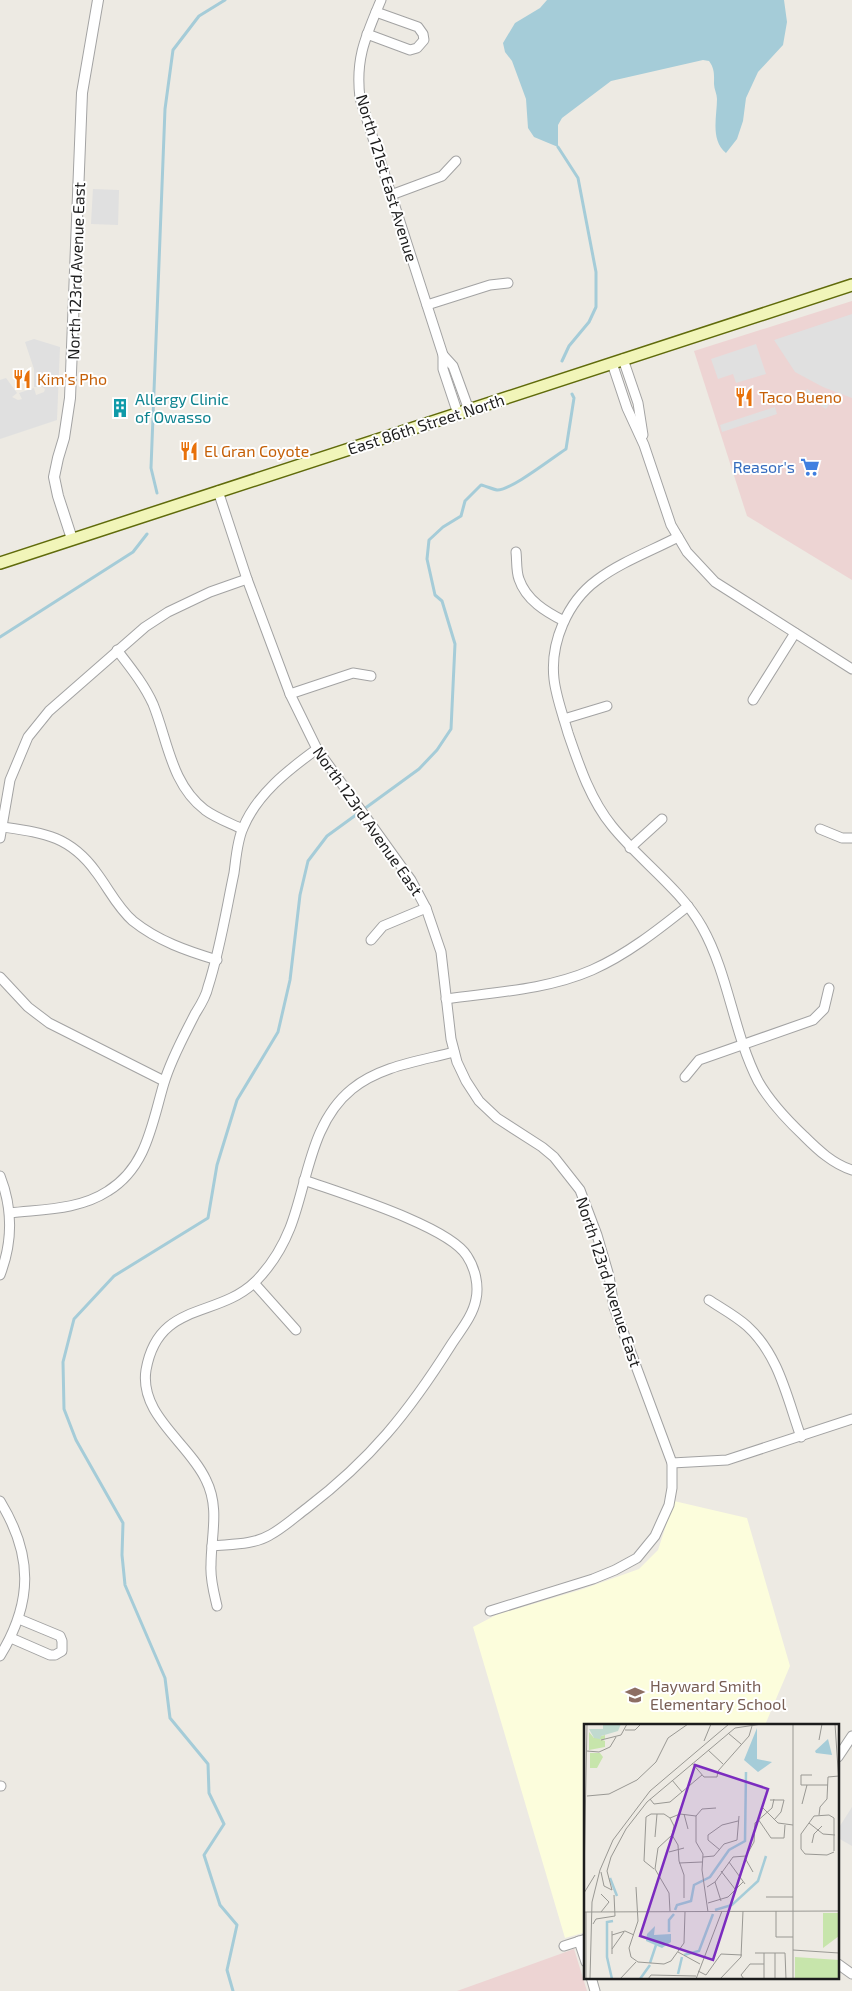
<svg xmlns="http://www.w3.org/2000/svg" width="852" height="1991" font-family="'Exo 2',sans-serif">
<style>
.commercial{fill:#edd4d3}
.education{fill:#fcfddc}
.parking{fill:#e0e0e0}
.water{fill:#a5ccd8}
.lines{fill:none;stroke-linecap:round;stroke-linejoin:round}
.stream{stroke:#a5ccd8;stroke-width:3}
.minor-casing{stroke:#a3a3a3;stroke-width:11}
.tertiary-casing{stroke:#a3a3a3;stroke-width:12}
.secondary-casing{stroke:#606b0b;stroke-width:14}
.minor{stroke:#fff;stroke-width:9}
.tertiary{stroke:#fff;stroke-width:10}
.secondary{stroke:#f1f5b9;stroke-width:11}
.labels{text-anchor:middle;stroke-width:4;stroke-linejoin:round;paint-order:stroke}
.street-label{font-size:16px;fill:#1c1c1c;stroke:#fff}
.food-label{font-size:16px;fill:#c56008;stroke:#fff;text-anchor:start}
.culture-label{font-size:16px;fill:#0d838f;stroke:#fff;text-anchor:start}
.shop-label{font-size:16px;fill:#366cbe;stroke:#fff;text-anchor:end}
.education-label{font-size:16px;fill:#785e54;stroke:#fff;text-anchor:start}
.inset-river{fill:none;stroke:#a5ccd8;stroke-width:2.5}
.inset-road{fill:none;stroke:#999893;stroke-width:1}
.view{fill:#7b2cbf;fill-opacity:0.15;stroke:#7b2cbf;stroke-width:2.5}
.inset-edge{fill:none;stroke:#1c1c1c;stroke-width:2.5}
</style>
<rect width="100%" height="100%" fill="#edeae3"/>
<g class="commercial">
<polygon points="852,301 852,580 747,516 694,351"/>
<polygon points="574,1949 587,1991 457,1991"/>
</g>
<polygon class="education" points="674,1501 747,1518 790,1666 765,1725 586,1725 586,1932 565,1938 473,1627 496,1615 583,1589 639,1569 658,1550"/>
<g class="parking">
<polygon points="93,189 119,190 118,225 91,224"/>
<polygon points="852,314 852,398 823,387 795,372 774,340"/>
<polygon points="34,339 60,347 57,420 0,439 0,380 6,378 17,393 12,397 18,400 22,399 19,393 34,388 36,395 44,392 45,389 42,387 34,387 34,369 25,342"/>
<polygon points="756,344 766,374 736,383 733,374 718,379 711,359"/>
<polygon points="807,389 830,403 826,409 803,395"/>
<polygon points="775,407 777,414 722,432 720,425"/>
<polygon points="852,1807 852,1846 838,1838 838,1829"/>
</g>
<path class="water" d="M547,0H784L787,22L783,45L758,72L746,98L743,121L737,139L726,153C710,140 717,116 717,99C717,94 714,89 714,84C714,75 715,69 709,61L703,60L611,81L562,118L558,125V147L534,137L528,128L526,99L512,61L505,52L503,43L515,23L540,8Z"/>
<g class="lines">
<g class="stream">
<polyline points="558,147 578,178 596,272 596,307 589,322 569,346 562,361"/>
<polyline points="157,493 151,468 165,109 173,50 199,16 225,0"/>
<polyline points="0,637 133,552 147,534"/>
<path d="M233,1991L227,1970L237,1925L220,1905L204,1855L224,1824L209,1793L208,1764L170,1718L165,1678L125,1585L122,1555L123,1523L76,1440L64,1409L63,1362L74,1319L114,1276L208,1218L217,1165L237,1100L278,1032L290,980L300,895L308,861L327,836L419,769L437,750L451,729L455,644L442,601L435,595L427,559L429,540L443,527L461,516L465,501L481,485C486,486 492,489 497,490C510,491 552,458 566,449L574,398L572,394"/>
</g>
<g class="minor-casing">
<g id="minor">
<path d="M381,0C366,36 355,58 360,98L443,355V369L458,414"/>
<polyline points="367,34 410,50 417,48 424,40 423,34 418,27 376,12"/>
<polyline points="391,195 442,176 456,161"/>
<polyline points="427,305 490,285 508,283"/>
<polyline points="443,355 453,366 469,410"/>
<polyline points="623,359 638,403 643,435"/>
<polyline points="612,363 627,408 644,445 671,525 687,552 715,582 852,669"/>
<polyline points="218,491 247,579 290,694 317,749 411,880 426,908 441,952 451,1039 457,1062 466,1081 479,1101 497,1118 542,1147 554,1157 580,1190 597,1235 609,1276 614,1307 672,1463 672,1488 669,1505 655,1536 637,1558 615,1570 593,1579 490,1611"/>
<path d="M678,537C651,551 621,562 597,580C567,602 550,643 554,679C556,697 563,715 568,733C579,765 590,799 612,826C640,861 680,888 702,927C729,975 733,1032 758,1081C770,1102 786,1119 804,1136C818,1150 833,1164 852,1170"/>
<path d="M516,552C517,560 516,571 519,579C526,600 546,612 564,621"/>
<path d="M117,650C130,667 144,684 153,704C168,741 171,784 205,810C216,818 230,823 242,829"/>
<polyline points="290,694 353,673 371,676"/>
<polyline points="753,700 795,633"/>
<polyline points="564,719 607,706"/>
<path d="M3,827C44,833 70,836 96,872C109,889 117,907 133,921C158,941 187,951 217,960"/>
<polyline points="820,829 842,838 852,838"/>
<polyline points="0,838 10,780 28,737 49,711 145,627 168,612 210,592 247,579"/>
<polyline points="630,848 662,819"/>
<polyline points="371,940 383,926 426,908"/>
<polyline points="0,977 28,1007 49,1023 164,1081"/>
<path d="M446,999C495,992 546,990 592,970C626,955 658,930 688,906"/>
<polyline points="685,1077 699,1060 813,1020 824,1009 829,988"/>
<path d="M0,1176C13,1209 13,1241 0,1275"/>
<path d="M10,1213C43,1209 79,1210 108,1191C147,1167 152,1123 164,1083C171,1059 184,1036 195,1014C200,1006 206,997 208,987C220,950 226,911 234,873C236,859 237,841 243,828C257,794 288,770 317,749"/>
<polyline points="254,1283 296,1330"/>
<path d="M709,1300C721,1308 736,1316 747,1326C779,1355 787,1398 801,1437"/>
<polyline points="672,1463 727,1460 852,1419"/>
<path d="M0,1501C33,1555 33,1602 0,1656"/>
<path d="M212,1546C231,1544 253,1545 270,1535C283,1528 295,1517 307,1508C371,1459 408,1413 451,1345C460,1331 473,1316 476,1299C479,1285 475,1268 467,1256C449,1226 340,1193 304,1180"/>
<path d="M217,1606C214,1593 210,1579 211,1565C211,1536 220,1508 206,1480C189,1443 139,1415 146,1370C158,1301 216,1319 255,1282C270,1267 282,1248 290,1228C308,1182 310,1123 352,1089C380,1066 420,1061 454,1052"/>
<polyline points="11,1638 50,1655 55,1655 62,1651 62,1641 60,1636 19,1619"/>
<polyline points="838,1757 852,1736"/>
<polyline points="0,1786 1,1786"/>
<polyline points="579,1941 586,1962"/>
<polyline points="564,1946 586,1939"/>
<polyline points="838,1964 852,1974"/>
<polyline points="591,1977 595,1991"/>
</g>
</g>
<g class="tertiary-casing">
<polyline id="tertiary" points="72,539 58,496 54,477 58,458 64,438 70,398 82,93 98,0"/>
</g>
<g class="secondary-casing">
<polyline id="secondary" points="0,563 852,285"/>
</g>
<use href="#minor" class="minor"/>
<use href="#tertiary" class="tertiary"/>
<use href="#secondary" class="secondary"/>
</g>
<defs>
<g id="restaurant-bare" transform="scale(1.5)"><path d="M-5-6h1v4h1v-4h1v4h1v-4h1v5L-1.5 .5V6h-2V.5L-5-1ZM5-6V6H3V1.5H1.5Q1.5-4 5-6Z" fill="#e8710a" stroke="#fff" stroke-width="2.5" paint-order="stroke"/></g>
<g id="building-bare" transform="scale(1.5)"><path d="M-4-6H4V6H1V3H-1V6H-4ZM-2.5-4.3h1.7v1.8h-1.7ZM.8-4.3h1.7v1.8H.8ZM-2.5-1h1.7V.8h-1.7ZM.8-1h1.7V.8H.8Z" fill="#0f9aa8" stroke="#fff" stroke-width="2.5" paint-order="stroke"/></g>
<g id="supermarket-bare" transform="scale(1.5)"><path d="M-6-5.5h2.5l.6 2H6L4.5 2H-2.5L-4.4-4H-6ZM-1.5 3.2a1.3 1.3 0 1 0 .1 0ZM3 3.2a1.3 1.3 0 1 0 .1 0Z" fill="#3f7fe0" stroke="#fff" stroke-width="2.5" paint-order="stroke"/></g>
<g id="school-bare" transform="scale(1.5)"><path d="M0-5L7-2L0 1L-7-2ZM-4 1L0 2.5L4 1V4Q0 6-4 4Z" fill="#8d6e63" stroke="#fff" stroke-width="2.5" paint-order="stroke"/></g>
</defs>
<g fill-rule="evenodd">
<use href="#restaurant-bare" x="22" y="379"/>
<use href="#restaurant-bare" x="744" y="397"/>
<use href="#building-bare" x="120" y="408"/>
<use href="#restaurant-bare" x="189" y="451"/>
<use href="#supermarket-bare" x="810" y="467"/>
<use href="#school-bare" x="635" y="1695"/>
</g>
<g class="labels">
<g class="street-label">
<text transform="translate(387 178) rotate(73)" y="6">North 121st East Avenue</text>
<text transform="translate(76 271) rotate(-88)" y="6">North 123rd Avenue East</text>
<text transform="translate(426 424) rotate(-18)" y="6">East 86th Street North</text>
<text transform="translate(368 821) rotate(55)" y="6">North 123rd Avenue East</text>
<text transform="translate(609 1282) rotate(72)" y="6">North 123rd Avenue East</text>
</g>
<g class="food-label">
<text x="37" y="385">Kim's Pho</text>
<text x="759" y="403">Taco Bueno</text>
<text x="204" y="457">El Gran Coyote</text>
</g>
<g class="culture-label">
<text x="135" y="405">Allergy Clinic<tspan x="135" dy="18">of Owasso</tspan></text>
</g>
<g class="shop-label">
<text x="795" y="473">Reasor's</text>
</g>
<g class="education-label">
<text x="650" y="1692">Hayward Smith<tspan x="650" dy="18">Elementary School</tspan></text>
</g>
</g>
<g transform="translate(584 1724)">
<rect width="255" height="255" fill="#edeae3"/>
<path d="M5,8L10,14L21,11V15H16L21,17V23L5,26ZM6,29H16L19,33L13,44H6ZM255,189V212L239,224V189ZM211,233L255,236V255H211Z" fill="#c7e5ab"/>
<path d="M19,0H37L34,7L17,12L16,15L10,14L5,5H19Z" fill="#c1dacf"/>
<path d="M173,4V35L188,38L174,48L160,36ZM244,15L248,31L232,29L231,27ZM71,202L70,211L87,210V218L78,224L62,217L63,210Z" fill="#a5ccd8"/>
<path class="inset-river" d="M26,154L33,172M91,186L93,181L107,177L110,161L126,153L145,126L161,117L162,48M131,186L148,181L174,157L182,132M85,208V196L90,190M100,231L115,227L129,190M66,239L72,221M94,250L98,233M28,255L23,233V198L29,197M56,255L66,241"/>
<path class="inset-road" d="M209,0V255M251,0L255,60M41,6H51L57,0M144,9L157,20M17,16L37,11L43,0M235,16L238,0M120,17L127,0M124,26L139,40M3,27L15,28L26,23L32,13M108,39L120,53H133M228,51H217V61H244M133,53L134,47L165,12L168,2M88,56L98,68M3,72L25,70L53,56L72,38L84,14L104,0M66,75L70,80L86,78L118,51M186,76H200L197,88L190,96M218,80L223,61M178,83L194,99L209,101M100,90L104,105M235,91L236,83L243,75L244,53L255,52M62,93L60,137L70,145M62,93L67,90H80L86,94L96,90L112,92M86,94L90,102L88,111M174,95L187,114H200L201,101M225,99L239,110L251,111M88,111L94,121L95,137L100,151V174M71,113L73,90M228,119L230,110L238,102M136,126L124,116V111L138,101L154,97M250,127V94M85,128L100,124M250,128L243,131L221,130L217,125V110L230,92L245,91L250,94M119,133L130,132L140,120L153,116L155,92M145,138L161,160M95,139L118,138M137,147L151,165M17,148L20,162L28,166M169,148L161,134L170,118L171,99L188,84L190,75M0,155L3,0M131,158L137,177M52,163L54,197L45,224L47,233L54,238L80,240L87,237L100,219L101,188M123,163L131,158L149,133L162,132M28,166L23,147L27,133L42,105L63,78L151,4L178,0M0,169L11,151M182,173H209M124,179L144,173L159,158M86,187L85,169L71,145L74,124L88,111M192,187V213H209M0,188L255,187M2,188V255M17,188L25,178L17,170M124,188L118,146L119,130L112,118V92L118,85L132,84M9,200L12,195L31,192L30,171M28,207V230M28,211L41,207L50,211M28,225L40,208M209,226L255,229M94,228L116,240M171,229H201L202,255M191,229V255M114,247L122,251L137,230L158,231M6,255L8,178L16,146L29,116L66,67L145,0M36,255L52,238M64,255L67,251L112,252M112,255L138,187M136,255L157,233L159,187M160,255L157,251L166,240H180M180,255V229"/>
<path class="view" d="M111,41L184,65L129,236L56,212Z"/>
<rect width="255" height="255" class="inset-edge"/>
</g>
</svg>
